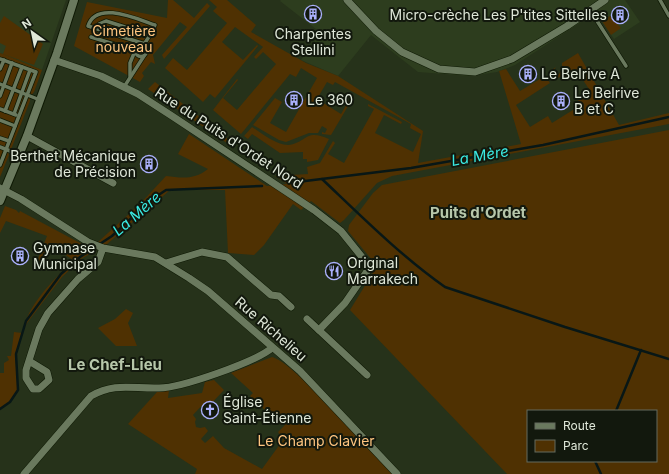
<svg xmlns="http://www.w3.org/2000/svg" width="669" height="474" font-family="Inter,sans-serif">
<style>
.built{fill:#2d3d1e}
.green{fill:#4f3102;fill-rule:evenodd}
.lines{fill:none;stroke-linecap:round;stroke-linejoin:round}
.stream{stroke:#081716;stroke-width:2.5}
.service-casing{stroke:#0e1904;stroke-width:5}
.minor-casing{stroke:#0e1904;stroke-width:8}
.tertiary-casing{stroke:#0e1904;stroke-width:10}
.service{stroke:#6a795e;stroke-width:3.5}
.minor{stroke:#6a795e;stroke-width:7}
.tertiary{stroke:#6a795e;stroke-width:8}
.labels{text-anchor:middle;stroke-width:4;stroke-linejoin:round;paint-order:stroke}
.poi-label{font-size:14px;fill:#dfe7d8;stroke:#12180d;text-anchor:start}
.park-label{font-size:14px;fill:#ffc580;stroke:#12180d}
.street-label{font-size:14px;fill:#dfe7d8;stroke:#12180d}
.water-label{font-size:15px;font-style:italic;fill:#3aeae3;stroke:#12180d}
.neighbourhood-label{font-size:15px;font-weight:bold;fill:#b7c7aa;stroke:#12180d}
</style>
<rect width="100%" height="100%" fill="#26321a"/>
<g class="built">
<polygon points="0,0 66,0 42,70 0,53"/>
<polygon points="281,0 625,0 640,22 614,39 598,16 598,11 515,65 497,72 471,76 418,72 371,35 338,76 301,60 321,33 280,1"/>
</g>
<g class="green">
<polygon points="168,0 173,0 194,18 207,3 210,6 164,59 162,55 187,27 180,22 153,55 155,64 151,62 142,73 144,76 140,82 74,46 87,2 167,18"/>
<path d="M209,0H227L256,25L251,32L306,63L338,76L423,131L418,163L521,144L499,71L506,69L520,91L545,76L550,83L516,105L530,127L548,116L552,123L581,105L578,100L591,92L579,74L569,79L565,74L553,81L548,73L556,67L554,70L558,75L562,70V63L578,53L619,125L669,113V124L392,176L377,183L344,220L340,223L311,201L301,210L293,204L264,245L254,255L228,253L225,190H170L106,245L98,242L139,205L166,176C182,178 194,180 208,169L178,154L189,134L267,186L287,184L275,176L308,174L307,167L320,163L333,141L335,143L328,154L344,163L374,109L368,106V104L402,122L401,124L384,115L375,133L413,152L421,134L410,128L411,124L335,82L333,85L327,82L317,99L341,114L352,95L354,96L331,135L322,134V132L325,133L327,129L322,126L318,133H309L286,142L279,140L253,125L275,98L282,102L270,123L286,132L317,78L301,68L296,77L290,74L241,134L213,110L237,79L238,80L223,98L237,110L276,64L263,52L256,59L254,57L263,47L235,27L222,42L243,60L257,45L258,46L215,98L210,94L203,102L165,68L173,58L187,70L227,23L213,11L217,7Z"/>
<polygon points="4,16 43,44 34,65 3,54 42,70 34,92 30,97 30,101 12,147 8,152 9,155 0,177 0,53 3,54 6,46 0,43 0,23"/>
<polygon points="610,16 621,28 611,35 602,21"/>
<polygon points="155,82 229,140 227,143 148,89"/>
<path d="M252,127C261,133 276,145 288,145C307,143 305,128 329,139L318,160L307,162V159H303V152L280,153L252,134L248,139L244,136Z"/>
<path d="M669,130V474H507L350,310L377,266L348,231L349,225L373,193L382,185ZM528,411H656V461H528Z"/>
<path d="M5,206L16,210L19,213L20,211L95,251L81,259L62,277L27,323L22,333L15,354L18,390L9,402L0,408V373H4V363L9,360L7,356H11L14,332L22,333C28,304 53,281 73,260L54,247L34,269L47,236L6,221L0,233V218Z"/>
<polygon points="126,309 133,313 128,323 137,346 116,346 98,328 115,319"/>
<path d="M272,357C294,362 373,453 393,474H195L197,469L128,424L157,392L169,390L168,398L202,393L205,382L214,380L224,390L209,406L205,402L193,415L196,419L195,422L196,427L200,428L205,427L208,431L201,439L205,443L213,436L224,448L262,469L283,440L278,432L285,425L269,410L267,412L250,396L253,393L231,373Z"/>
</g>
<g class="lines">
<g class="stream">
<path d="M322,179C361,216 401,256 445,287L565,327L669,359"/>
<polyline points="289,183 411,168 543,145 669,117"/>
<polyline points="0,409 10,402 18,390 16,354 26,321 61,274 80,257 112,236 151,200 166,190 262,186"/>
<polyline points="616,411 641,350"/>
<polyline points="595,461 601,474"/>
</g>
<g class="service-casing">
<g id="service">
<polyline points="660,0 669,16"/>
<polyline points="590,10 626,66"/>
<polyline points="97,28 99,24 106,21 150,35 143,46"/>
<polyline points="91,37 136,51"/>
<path d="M145,44L88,26C96,0 137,19 155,25L150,35"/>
<circle cx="141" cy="51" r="5.5"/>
<polyline points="0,59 36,72 0,165"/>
<polyline points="0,69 4,60"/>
<polyline points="130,76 130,63 135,51"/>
<polyline points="0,84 40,100"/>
<polyline points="124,87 144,56"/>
<polyline points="0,96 12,63"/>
<polyline points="0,109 16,115"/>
<polyline points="5,111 22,67"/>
<polyline points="14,114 30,70"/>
<polyline points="0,120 15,126"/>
<polyline points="0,138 9,141"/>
<polyline points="0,147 18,154"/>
</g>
</g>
<g class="minor-casing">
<g id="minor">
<polyline points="347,0 376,31 402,52 439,69 475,72 512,59 567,26 605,0"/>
<polyline points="54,60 101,76 138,94 172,116 314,210 341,231 370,267 345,303 319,330"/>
<polyline points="27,136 113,183"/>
<polyline points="0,188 21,199 88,242 103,248 155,257 189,278 208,291 300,371 397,474"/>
<polyline points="166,263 202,252 227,257 271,295 279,296 291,307"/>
<polyline points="307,319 367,375"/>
<polyline points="29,361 47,372 49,380 39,389 33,389 26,378 26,370 39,329 48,313 78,279 98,262 103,248"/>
<path d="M24,474L91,396C115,382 133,389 159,388C181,388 255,362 272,348"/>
</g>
</g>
<g class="tertiary-casing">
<polyline id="tertiary" points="0,201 27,136 57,53 74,0"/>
</g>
<use href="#service" class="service"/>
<use href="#minor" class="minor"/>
<use href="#tertiary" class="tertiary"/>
</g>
<defs>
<g id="building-ring" transform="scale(0.9)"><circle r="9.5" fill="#12180d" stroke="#aab0fb" stroke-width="1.5"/><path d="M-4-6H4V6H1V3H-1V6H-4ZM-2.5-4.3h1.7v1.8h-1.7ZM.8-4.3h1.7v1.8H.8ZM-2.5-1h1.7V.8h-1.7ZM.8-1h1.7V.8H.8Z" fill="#aab0fb"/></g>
<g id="restaurant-ring" transform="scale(0.9)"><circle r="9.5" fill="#12180d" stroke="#aab0fb" stroke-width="1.5"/><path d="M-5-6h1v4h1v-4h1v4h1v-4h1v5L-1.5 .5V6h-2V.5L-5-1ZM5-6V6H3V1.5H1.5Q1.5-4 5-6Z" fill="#aab0fb"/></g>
<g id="church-ring" transform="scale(0.9)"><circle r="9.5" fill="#12180d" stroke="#aab0fb" stroke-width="1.5"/><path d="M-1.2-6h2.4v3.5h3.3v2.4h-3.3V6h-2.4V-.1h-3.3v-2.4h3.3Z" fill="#aab0fb"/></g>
</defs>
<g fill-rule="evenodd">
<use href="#building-ring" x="313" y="14"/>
<use href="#building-ring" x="620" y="15"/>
<use href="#building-ring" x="528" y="74"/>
<use href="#building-ring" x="294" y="100"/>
<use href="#building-ring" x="561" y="101"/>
<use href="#building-ring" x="149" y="164"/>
<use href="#building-ring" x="20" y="256"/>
<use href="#restaurant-ring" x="334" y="271"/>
<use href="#church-ring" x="210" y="410"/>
</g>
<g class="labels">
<g class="poi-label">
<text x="607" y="20" text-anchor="end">Micro-crèche Les P'tites Sittelles</text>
<text x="313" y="39" text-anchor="middle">Charpentes<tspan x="313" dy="16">Stellini</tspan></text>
<text x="541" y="79">Le Belrive A</text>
<text x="574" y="98">Le Belrive<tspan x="574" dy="16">B et C</tspan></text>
<text x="307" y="105">Le 360</text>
<text x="136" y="161" text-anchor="end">Berthet Mécanique<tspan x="136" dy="16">de Précision</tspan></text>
<text x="33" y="253">Gymnase<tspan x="33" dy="16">Municipal</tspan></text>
<text x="347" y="268">Original<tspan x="347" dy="16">Marrakech</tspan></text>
<text x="223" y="407">Église<tspan x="223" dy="16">Saint-Étienne</tspan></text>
</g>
<g class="park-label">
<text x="124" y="36">Cimetière<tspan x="124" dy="16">nouveau</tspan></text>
<text x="316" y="446">Le Champ Clavier</text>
</g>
<g class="street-label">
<text transform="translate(229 138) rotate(33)" y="5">Rue du Puits d'Ordet Nord</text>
<text transform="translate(271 329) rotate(41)" y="5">Rue Richelieu</text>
</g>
<g class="water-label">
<text transform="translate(480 156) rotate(-10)" y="5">La Mère</text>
<text transform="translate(137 214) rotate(-41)" y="5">La Mère</text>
</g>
<g class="neighbourhood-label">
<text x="478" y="218">Puits d'Ordet</text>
<text x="115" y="370">Le Chef-Lieu</text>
</g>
</g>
<rect x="527" y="410" width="130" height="52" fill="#12180d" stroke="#646b5e"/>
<rect x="535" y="423" width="20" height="6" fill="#6a795e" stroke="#646b5e"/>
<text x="563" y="430" font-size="12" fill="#dfe7d8">Route</text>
<rect x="535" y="440" width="20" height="12" fill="#4f3102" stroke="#646b5e"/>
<text x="563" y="450" font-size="12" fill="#dfe7d8">Parc</text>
<g transform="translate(32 32) rotate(327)" stroke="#12180d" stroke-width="3" paint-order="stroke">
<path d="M0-3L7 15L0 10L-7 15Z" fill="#dfe7d8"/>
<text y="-6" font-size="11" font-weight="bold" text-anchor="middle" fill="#dfe7d8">N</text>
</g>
</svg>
